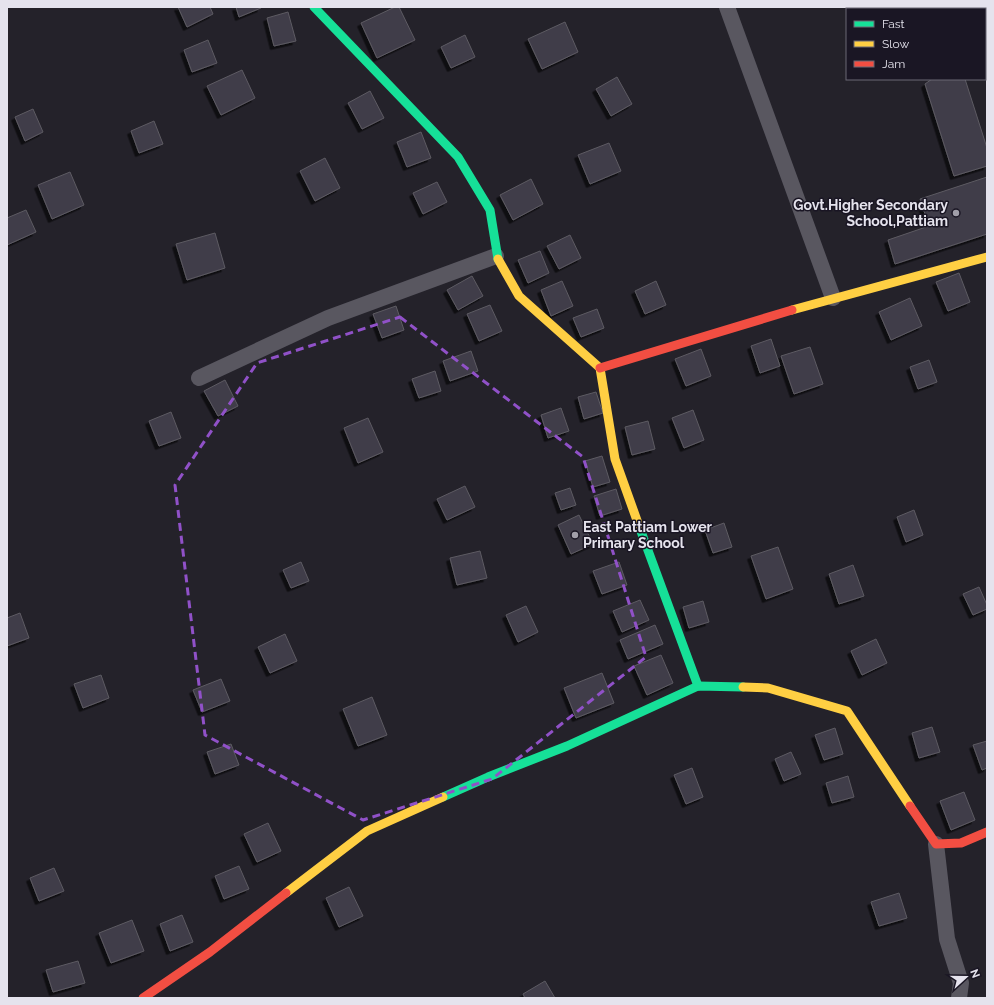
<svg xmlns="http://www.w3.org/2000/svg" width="994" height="1005" font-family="Raleway,sans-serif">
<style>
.building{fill:#403c4a;stroke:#5d5b62;filter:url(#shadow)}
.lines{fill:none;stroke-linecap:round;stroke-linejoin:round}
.street{stroke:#595760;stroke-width:16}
.fast{stroke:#16e098;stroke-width:9}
.slow{stroke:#ffcf43;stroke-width:9}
.jam{stroke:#f24e42;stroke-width:9}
.marked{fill:none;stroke:#9051c8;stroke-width:3;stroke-dasharray:8 5;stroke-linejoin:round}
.poi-dot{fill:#a19fa9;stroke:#1a1624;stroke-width:1.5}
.labels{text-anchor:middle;stroke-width:3;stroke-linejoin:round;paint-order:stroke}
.poi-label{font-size:14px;font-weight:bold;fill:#e5e3ed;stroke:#1a1624;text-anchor:end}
</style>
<defs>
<filter id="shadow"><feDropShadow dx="-3.5" dy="3.5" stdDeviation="0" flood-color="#0009"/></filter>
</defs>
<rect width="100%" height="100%" fill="#24222a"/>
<g class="building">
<polygon points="178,7 210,7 213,14 187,27"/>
<polygon points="236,7 260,7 261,8 239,17"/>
<polygon points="395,7 399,7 415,40 377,58 361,23"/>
<polygon points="288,12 296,41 274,46 267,18"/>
<polygon points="565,22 578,52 542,69 528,39"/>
<polygon points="465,35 475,57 451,68 441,47"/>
<polygon points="208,40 217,63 192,72 184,50"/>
<polygon points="242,70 255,98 221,115 207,86"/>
<polygon points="617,77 632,104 611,116 596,89"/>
<polygon points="932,79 965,79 987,148 987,166 954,176 925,84"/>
<polygon points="370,91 384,118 362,129 348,103"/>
<polygon points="33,109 43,132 25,141 15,117"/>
<polygon points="154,121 163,144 139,153 131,131"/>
<polygon points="421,132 431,158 407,167 397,142"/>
<polygon points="609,143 621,171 590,184 578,155"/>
<polygon points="325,158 340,188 315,201 300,171"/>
<polygon points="70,172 84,205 52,219 38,185"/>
<polygon points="987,177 987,234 895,264 888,240 929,226 920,199"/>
<polygon points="531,179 543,204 513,220 500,195"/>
<polygon points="437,182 447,202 423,214 413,193"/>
<polygon points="26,210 36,232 7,245 7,218"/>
<polygon points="215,233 225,268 187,280 176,244"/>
<polygon points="570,235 581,258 559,269 547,246"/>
<polygon points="540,251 549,273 528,283 518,260"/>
<polygon points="959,273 970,302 948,311 936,282"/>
<polygon points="472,276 483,296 458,310 447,290"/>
<polygon points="562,281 573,306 551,316 541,290"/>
<polygon points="656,281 666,305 645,314 635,291"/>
<polygon points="910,298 922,326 891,340 879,312"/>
<polygon points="490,305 502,331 479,341 467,314"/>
<polygon points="396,306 404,330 382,338 373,314"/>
<polygon points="597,309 604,328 581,337 573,318"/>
<polygon points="771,339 780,366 760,373 751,346"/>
<polygon points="810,347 823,384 794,394 781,356"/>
<polygon points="701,349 711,376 686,386 675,359"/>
<polygon points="471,351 478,371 450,381 443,361"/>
<polygon points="929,360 937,382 918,389 910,367"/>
<polygon points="435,371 441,391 419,398 412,379"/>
<polygon points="225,380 238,406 218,416 204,391"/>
<polygon points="596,392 603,413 584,419 578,397"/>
<polygon points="561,408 569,431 548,438 541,415"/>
<polygon points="693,410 704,440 684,448 672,418"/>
<polygon points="171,412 181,438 159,446 149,421"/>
<polygon points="368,418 383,452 358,463 344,428"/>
<polygon points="648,421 655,449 632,455 625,427"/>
<polygon points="602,456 610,482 593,487 585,461"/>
<polygon points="465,486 475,507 447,520 437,499"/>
<polygon points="570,488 576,505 561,510 555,493"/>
<polygon points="616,489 622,509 600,516 594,496"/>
<polygon points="914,510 923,535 906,542 897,517"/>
<polygon points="579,515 593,544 571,554 558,525"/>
<polygon points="724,523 732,547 713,553 705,530"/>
<polygon points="778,547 793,589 766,599 751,556"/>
<polygon points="480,551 487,578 457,585 450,558"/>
<polygon points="301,562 309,581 291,588 283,570"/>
<polygon points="619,562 627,585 602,594 593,571"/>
<polygon points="853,565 864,596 839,604 829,574"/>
<polygon points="979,587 987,605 987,609 973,615 963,594"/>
<polygon points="640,600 649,620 622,632 613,611"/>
<polygon points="703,601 709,622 689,628 683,607"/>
<polygon points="526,606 538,632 518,642 506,615"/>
<polygon points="20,613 29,638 7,646 7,618"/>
<polygon points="655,625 663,644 628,659 620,640"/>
<polygon points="285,634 297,661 270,673 258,647"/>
<polygon points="876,639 887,663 862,675 851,651"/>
<polygon points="661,655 673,683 647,695 634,666"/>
<polygon points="602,673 614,703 576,718 564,688"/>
<polygon points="101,675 109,698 83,708 74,684"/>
<polygon points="221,679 230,701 202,712 193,690"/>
<polygon points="372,697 387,735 358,746 343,709"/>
<polygon points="932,727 940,752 919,758 912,733"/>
<polygon points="835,728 843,754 824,760 815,735"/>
<polygon points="987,741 987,768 982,770 973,745"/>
<polygon points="231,744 239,765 215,774 207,752"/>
<polygon points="791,752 801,774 784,781 775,759"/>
<polygon points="692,768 703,797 686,804 674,775"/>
<polygon points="848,776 854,797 832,803 826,783"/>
<polygon points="964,792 975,820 951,830 940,801"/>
<polygon points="268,823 281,851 257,862 244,834"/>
<polygon points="239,866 249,889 224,899 215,876"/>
<polygon points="54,868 64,891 39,901 30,878"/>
<polygon points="349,887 363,916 339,927 326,898"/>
<polygon points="899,893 907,918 879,926 871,902"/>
<polygon points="182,915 193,942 170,951 160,924"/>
<polygon points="132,920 144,951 111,963 99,933"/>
<polygon points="78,961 85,983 53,992 46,970"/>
<polygon points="545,981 555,998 525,998 523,994"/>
</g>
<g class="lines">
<g class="street">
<polyline points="727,7 833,298"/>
<polyline points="199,378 328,318 496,256"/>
<polyline points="936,844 947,939 961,983 959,998"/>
</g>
<g class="fast">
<polyline points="314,7 458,157 490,210 498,259"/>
<polyline points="639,526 698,686"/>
<polyline points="443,797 488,777 567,746 698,686 743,687"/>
</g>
<g class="slow">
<polyline points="498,259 519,296 600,368 615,459 639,526"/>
<polyline points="792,310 987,257"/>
<polyline points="743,687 768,688 847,711 910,806"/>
<polyline points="286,893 367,831 443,797"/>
</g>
<g class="jam">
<polyline points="600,368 792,310"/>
<polyline points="910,806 936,844 961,843 987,832"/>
<polyline points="143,998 210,952 286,893"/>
</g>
</g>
<path class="marked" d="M400,317L583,457L646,657L492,779L363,820L205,735L175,485L257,363Z"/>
<g class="poi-dot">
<circle cx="956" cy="213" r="4"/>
<circle cx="575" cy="535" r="4"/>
</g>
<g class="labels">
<g class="poi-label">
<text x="948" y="210">Govt.Higher Secondary<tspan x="948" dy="16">School,Pattiam</tspan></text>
<text x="583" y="532" text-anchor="start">East Pattiam Lower<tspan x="583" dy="16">Primary School</tspan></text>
</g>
</g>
<rect width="994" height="1005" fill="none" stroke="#e5e3ed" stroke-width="16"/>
<rect x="846" y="8" width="140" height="72" fill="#1a1624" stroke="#6b6874"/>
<rect x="854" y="21" width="20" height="6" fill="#16e098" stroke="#6b6874"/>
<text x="882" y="28" font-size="12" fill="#e5e3ed">Fast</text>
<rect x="854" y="41" width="20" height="6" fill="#ffcf43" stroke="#6b6874"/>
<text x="882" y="48" font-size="12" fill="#e5e3ed">Slow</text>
<rect x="854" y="61" width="20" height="6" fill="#f24e42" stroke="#6b6874"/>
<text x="882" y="68" font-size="12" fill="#e5e3ed">Jam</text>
<g transform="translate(966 977) rotate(69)" stroke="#1a1624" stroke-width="3" paint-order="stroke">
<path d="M0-3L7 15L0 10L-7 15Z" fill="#e5e3ed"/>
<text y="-6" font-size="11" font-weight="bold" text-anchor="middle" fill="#e5e3ed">N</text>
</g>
</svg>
